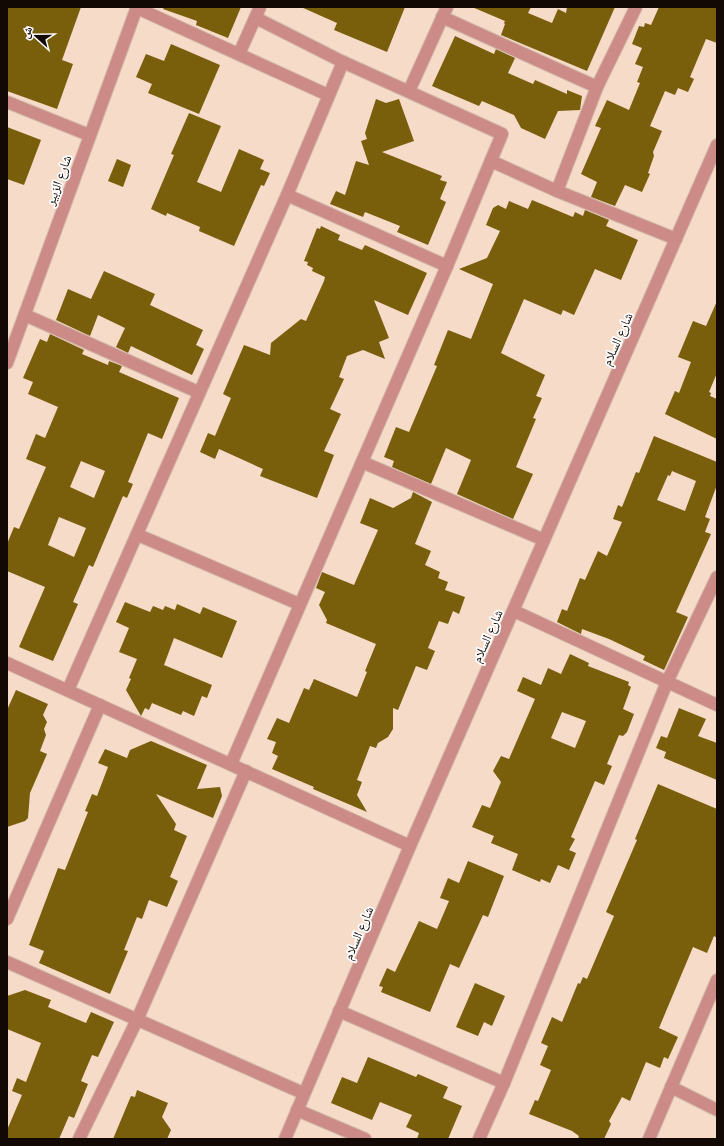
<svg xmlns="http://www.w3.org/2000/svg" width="724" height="1146" font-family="'Roboto Condensed','Noto Naskh Arabic',sans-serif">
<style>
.building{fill:#795e0c;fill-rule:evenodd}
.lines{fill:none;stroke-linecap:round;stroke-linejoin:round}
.street-casing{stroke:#d2b9aa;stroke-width:14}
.street{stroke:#cc8b86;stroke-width:12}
.labels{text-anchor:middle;stroke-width:3.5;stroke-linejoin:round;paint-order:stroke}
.street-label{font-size:13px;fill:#120905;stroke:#fff}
</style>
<rect width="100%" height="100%" fill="#f6dbc9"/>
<g class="building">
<polygon points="7,7 81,7 62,60 73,64 57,109 7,91"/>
<polygon points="164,7 241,7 228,38 196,25 197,21 163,9"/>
<polygon points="301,7 405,7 387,52 334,30 337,23"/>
<polygon points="472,7 531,7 528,13 552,23 558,9 566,13 567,7 615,7 587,71 501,35 505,24 504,23 505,21"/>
<polygon points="659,7 717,7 717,43 706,39 690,77 694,79 688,92 678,88 675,95 665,91 650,126 662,131 653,152 654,156 648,173 650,174 642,192 625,185 615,206 591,197 597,182 581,174 601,128 595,126 607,100 629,110 640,83 637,82 643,67 635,64 642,48 632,44 639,26 644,27 645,23 651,25"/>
<polygon points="455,36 494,54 496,49 515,58 508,73 533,84 535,80 567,94 567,90 582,96 580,110 558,111 545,139 521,128 514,115 482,101 479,106 432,86"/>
<polygon points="171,44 220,65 199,114 148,93 152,84 136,77 146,54 164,61"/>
<polygon points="376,99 386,103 399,99 414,141 382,152 442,176 440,180 447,182 440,199 446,202 428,245 397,232 400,226 365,212 363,217 330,204 336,191 345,195 356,161 369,165 361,141 367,139 365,133"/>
<polygon points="189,113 221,126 197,182 221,192 239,149 264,160 260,169 270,173 264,186 261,185 234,246 199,231 200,227 167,213 166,216 151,209 174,155 171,154"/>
<polygon points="7,127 41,140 24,185 7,179"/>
<polygon points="117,159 131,165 123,187 108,181"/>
<polygon points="532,200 573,217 575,212 583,216 585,210 609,220 606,226 638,240 621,280 595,269 574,315 563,310 561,315 524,299 501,353 545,375 536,396 542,398 533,418 536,419 516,467 533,474 513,519 457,494 471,460 446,448 431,484 392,467 394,461 384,457 396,427 409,432 412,425 437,366 434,365 448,330 471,339 493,284 459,269 487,258 500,231 486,225 493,208 498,205 506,209 509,201 528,209"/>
<polygon points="321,226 340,235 338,240 362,250 365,245 427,273 408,315 374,300 389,338 379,342 385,359 363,350 347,356 339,377 344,379 330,409 341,414 324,451 334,455 317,498 260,476 263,469 219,449 215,459 200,452 208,433 215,436 231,398 223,394 244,345 270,355 271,343 301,319 306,321 324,281 325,277 312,271 313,268 307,265 308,262 304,261 317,228 320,229"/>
<polygon points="104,271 155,294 150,305 203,330 196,345 204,349 192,375 131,346 128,353 116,347 125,328 98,315 90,336 56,320 68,289 91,299"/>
<polygon points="717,301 717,373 709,392 711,393 710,396 717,399 717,439 665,414 675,391 679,393 691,362 678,357 693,321 706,326"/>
<path d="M50,334L84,350L82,354L108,365L109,361L122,366L119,372L179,398L162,439L148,433L128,482L133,484L127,498L123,496L93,567L89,565L73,602L78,604L53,661L19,647L45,587L7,571V544L14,527L19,529L46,467L26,459L36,434L45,438L58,407L28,394L33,382L23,378L40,339L47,342ZM81,461L105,471L94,498L70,487ZM59,517L86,528L74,557L48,545Z"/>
<path d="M654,436L717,462V485L705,517L710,519L705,532L711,534L676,612L688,617L664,670L643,660L645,656L609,639L582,629L581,634L557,622L562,609L567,611L580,578L585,580L598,551L607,556L622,522L613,519L618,505L622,507L636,472L639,473ZM672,471L696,481L685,511L657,500L668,475L670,476Z"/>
<polygon points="413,492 432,502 415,544 431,551 425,565 440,572 438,578 448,582 445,590 465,597 459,614 453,611 448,624 439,621 428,648 435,651 427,670 416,666 398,710 393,708 393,729 388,737 378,743 376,748 370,746 357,780 362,782 357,795 367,812 313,789 314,787 272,769 278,756 272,753 276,742 267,739 277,718 289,723 304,688 309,690 314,679 357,697 367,672 365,671 376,644 326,623 327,620 319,605 325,592 316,588 322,572 354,585 378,530 360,523 370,498 393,508 411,498"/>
<polygon points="125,602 150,612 153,606 163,610 165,606 175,610 177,604 200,614 203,607 237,621 222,658 174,638 164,665 212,685 207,698 202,696 194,716 183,711 181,715 152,703 149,710 145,708 141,716 126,690 131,679 129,678 137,659 119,652 129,628 116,622"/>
<path d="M570,654L589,663L588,666L629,682L628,685L631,687L623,709L634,714L627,732L623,736L619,735L607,764L612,766L604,785L595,781L571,837L575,839L569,850L576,853L569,870L558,865L550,883L541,879L540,882L512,870L518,854L491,843L494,836L472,827L482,805L490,808L501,782L493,771L501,756L509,759L535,699L517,691L523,677L541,685L548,668L561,674ZM562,712L586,721L575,748L551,738Z"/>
<polygon points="16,690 48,704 43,715 47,722 44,729 46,735 40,751 47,754 30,793 28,818 25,821 7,827 7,710"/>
<polygon points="679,708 706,719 698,736 717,743 717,780 664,758 666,752 656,748 661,736 667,738"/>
<polygon points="151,741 207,765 197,789 220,787 222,796 213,818 156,794 176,824 174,830 187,836 170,877 178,881 167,907 149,900 142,919 137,917 124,950 128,951 110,994 39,963 44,951 29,945 58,868 65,870 88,812 85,811 92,794 97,796 108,767 98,763 105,749 127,758 130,750"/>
<polygon points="658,784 717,809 717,938 714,936 707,953 693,947 659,1028 678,1037 668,1059 664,1057 660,1068 646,1062 630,1101 622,1097 609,1121 611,1124 604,1139 578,1139 579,1136 572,1131 529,1114 535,1100 538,1101 551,1070 540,1065 548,1046 541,1043 552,1017 562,1022 578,983 580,984 583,977 587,979 614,916 606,912 637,840 635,839"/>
<polygon points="468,861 504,876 488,917 483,915 459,968 450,964 430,1012 381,992 383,987 379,986 387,968 395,972 419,921 437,929 449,901 440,898 448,878 459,883"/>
<polygon points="475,983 505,996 492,1026 484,1022 478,1036 456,1027"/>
<polygon points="25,990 51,1000 48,1007 86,1023 91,1012 114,1022 98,1057 92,1055 81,1081 88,1084 74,1118 69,1116 59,1139 7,1139 7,1130 22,1095 12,1091 17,1078 26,1082 41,1043 7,1029 7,996"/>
<polygon points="368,1057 416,1077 418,1074 448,1087 443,1098 462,1106 448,1139 417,1139 419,1133 406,1127 412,1115 380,1102 372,1120 331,1103 342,1077 357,1083"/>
<polygon points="137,1090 168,1103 162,1117 171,1130 167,1139 113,1139 131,1096 135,1097"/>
</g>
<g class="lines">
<g class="street-casing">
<g id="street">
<polyline points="137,8 328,95"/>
<polyline points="442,17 597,87"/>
<polyline points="239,54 260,7"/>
<polyline points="409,91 447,7"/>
<polyline points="7,102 89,135"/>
<polyline points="491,161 557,191 676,239"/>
<polyline points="557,191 597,87 636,7"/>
<polyline points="287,195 447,266"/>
<polyline points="25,315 198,392"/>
<polyline points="7,363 137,7"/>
<polyline points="362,462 544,540"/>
<polyline points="138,535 299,604"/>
<polyline points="514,611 717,705"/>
<polyline points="7,663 410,846"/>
<polyline points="68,690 287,195 343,62"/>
<polyline points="231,764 447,266 502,134 343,62 256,18"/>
<polyline points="7,919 100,705"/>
<polyline points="7,962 303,1093"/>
<polyline points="339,1011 504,1083"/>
<polyline points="671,1087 717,1110"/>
<polyline points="297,1110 365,1139"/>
<polyline points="79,1139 137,1020 246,771"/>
<polyline points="285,1139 410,846 717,145"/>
<polyline points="479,1139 504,1083 667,682 717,577"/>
<polyline points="649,1139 717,980"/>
</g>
</g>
<use href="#street" class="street"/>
</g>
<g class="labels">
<g class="street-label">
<text transform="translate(58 180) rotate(-70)" y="5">شارع الزبير</text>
<text transform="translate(617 339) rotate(-66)" y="5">شارع السلام</text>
<text transform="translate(487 636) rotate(-66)" y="5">شارع السلام</text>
<text transform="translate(358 933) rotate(-67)" y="5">شارع السلام</text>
</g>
</g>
<rect width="724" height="1146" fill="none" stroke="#120905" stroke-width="16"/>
<g transform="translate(36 36) rotate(291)" stroke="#ffffff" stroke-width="3" paint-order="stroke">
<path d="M0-3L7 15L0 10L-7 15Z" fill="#120905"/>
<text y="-6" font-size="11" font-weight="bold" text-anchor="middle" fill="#120905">ش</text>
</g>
</svg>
